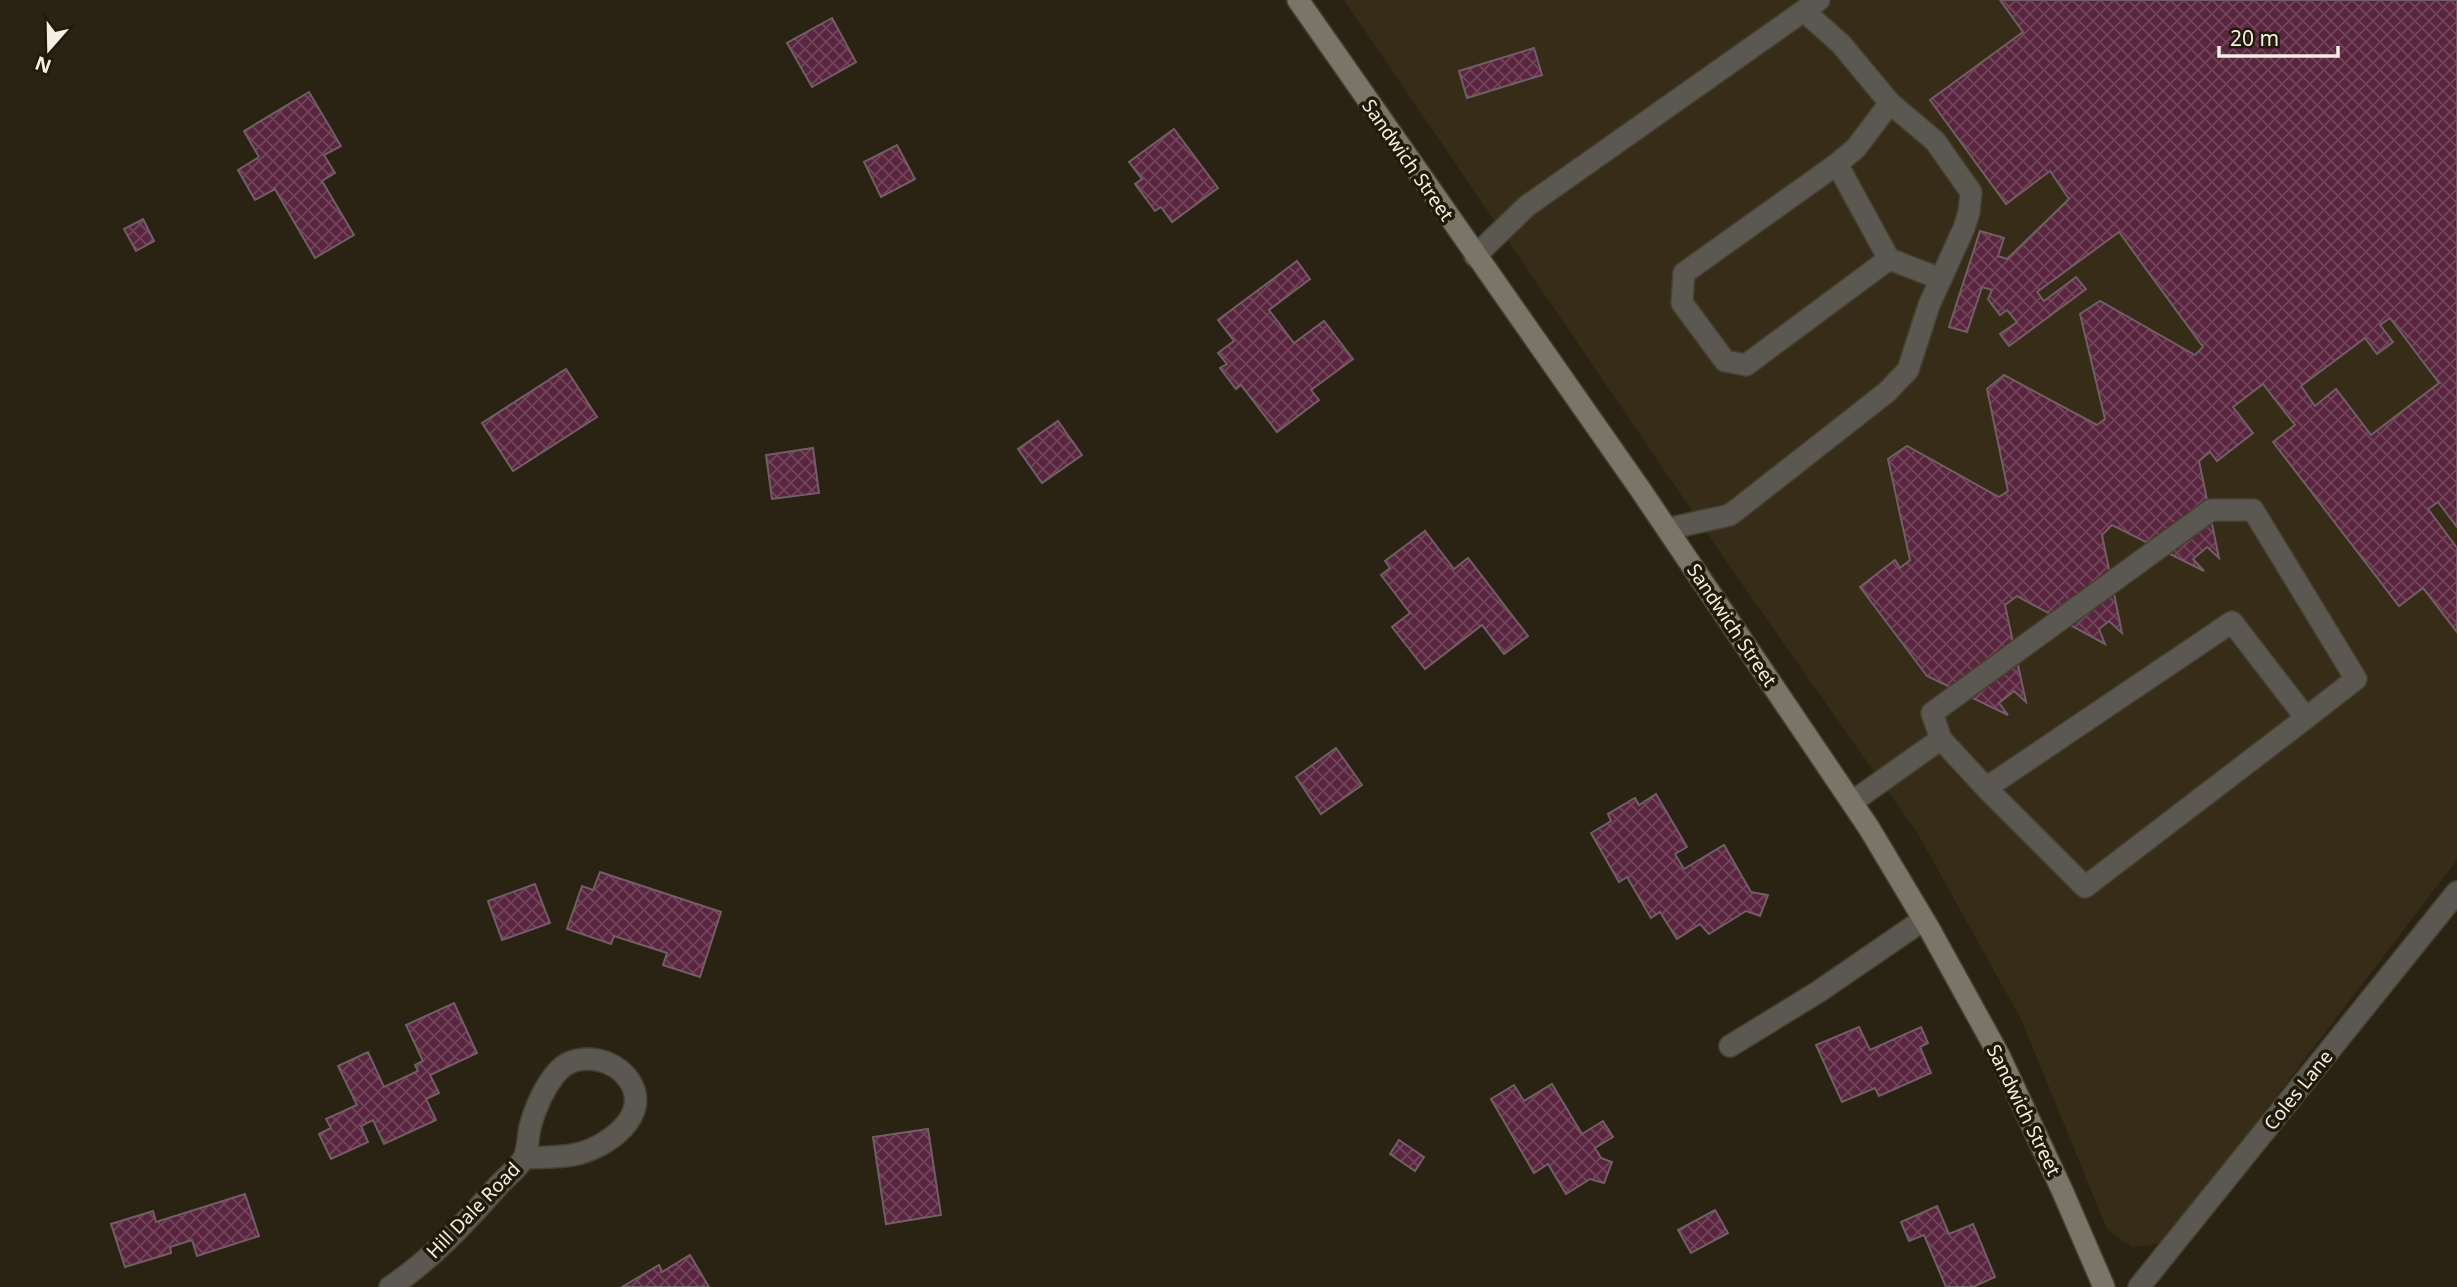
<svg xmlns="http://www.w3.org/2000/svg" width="2457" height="1287" font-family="'Noto Sans',sans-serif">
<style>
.built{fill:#372c17}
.building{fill:url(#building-cross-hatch);stroke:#725e66;stroke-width:2;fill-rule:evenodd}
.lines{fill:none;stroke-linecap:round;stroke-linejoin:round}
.lane-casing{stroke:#464030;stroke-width:24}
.street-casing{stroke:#464030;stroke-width:24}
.secondary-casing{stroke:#464030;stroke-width:24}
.lane{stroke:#5a5850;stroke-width:21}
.street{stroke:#5a5850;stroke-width:21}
.secondary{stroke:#797669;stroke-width:21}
.labels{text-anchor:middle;stroke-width:7;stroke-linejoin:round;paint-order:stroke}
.street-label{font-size:19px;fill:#f4efe5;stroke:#21190a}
</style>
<defs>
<pattern id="building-cross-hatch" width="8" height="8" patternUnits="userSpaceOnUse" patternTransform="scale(1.75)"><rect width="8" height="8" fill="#5a253e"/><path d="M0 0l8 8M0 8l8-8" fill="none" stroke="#72455a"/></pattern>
</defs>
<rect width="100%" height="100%" fill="#2a2313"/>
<polygon class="built" points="1344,0 2457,0 2457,860 2164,1243 2132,1247 2107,1229 2021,1019 1918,834 1744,587"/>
<g class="building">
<path d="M2000,0H2457V527L2438,502L2428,509L2457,548V632L2423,588L2399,606L2273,442L2295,425L2263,384L2233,407L2253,433L2217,461L2210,452L2199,461L2219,558L2207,547L2193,559L2204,571L2112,525L2102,535L2122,633L2109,621L2099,629L2105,644L2017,596L2005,605L2026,702L2014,691L1999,703L2008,715L1927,676L1860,587L1895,560L1900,568L1910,560L1888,459L1907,446L1999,497L2008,491L1987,389L2004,375L2097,425L2105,419L2080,314L2100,301L2195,355L2203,347L2119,232L2037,292L2044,301L2076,277L2086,289L2009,346L2000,334L2017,322L2007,310L2000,315L1988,299L1992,290L1982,287L1967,332L1949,327L1980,231L2004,238L1998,256L2007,259L2069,199L2050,171L2006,204L1930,100L2023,32ZM2390,318L2439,383L2371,435L2336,389L2315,406L2301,386L2365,338L2377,354L2393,342L2380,325Z"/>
<polygon points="832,18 856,62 812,87 787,43"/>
<polygon points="1534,48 1542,75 1467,98 1459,71"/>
<polygon points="309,92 341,146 324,155 335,173 322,181 354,235 315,258 275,189 255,200 238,170 259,157 244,131"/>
<polygon points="1174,129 1218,188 1172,222 1161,207 1155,211 1135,184 1142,179 1129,162"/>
<polygon points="897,145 915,179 881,197 864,162"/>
<polygon points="143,219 154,241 136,251 124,229"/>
<polygon points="1297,261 1310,279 1269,310 1294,343 1324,321 1353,359 1311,390 1319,400 1277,432 1241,385 1236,389 1220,368 1227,364 1218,353 1234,341 1218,320"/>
<polygon points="566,369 597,417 513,471 482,423"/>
<polygon points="1058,421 1082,455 1042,483 1018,449"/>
<polygon points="813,448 819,493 772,499 766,455"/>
<polygon points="1425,531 1454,569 1468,558 1528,636 1504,654 1482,625 1425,669 1392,627 1410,613 1381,575 1390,568 1385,561"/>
<polygon points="1336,748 1362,785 1321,814 1296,777"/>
<polygon points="1656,794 1687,847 1675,854 1684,869 1724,845 1751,892 1768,895 1760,916 1746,911 1709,934 1700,924 1677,939 1660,912 1651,918 1627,877 1619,882 1591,833 1611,821 1608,814 1635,798 1639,805"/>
<polygon points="600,872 721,912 700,977 663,965 667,953 614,936 611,944 567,929 582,886 593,890"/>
<polygon points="535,884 550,923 502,940 488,901"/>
<polygon points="454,1003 477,1053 430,1075 439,1093 426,1099 436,1120 384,1144 373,1120 361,1126 368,1142 331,1159 319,1134 331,1128 326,1119 357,1105 338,1066 368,1052 384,1087 418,1071 415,1065 423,1061 406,1025"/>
<polygon points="1859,1027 1870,1050 1921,1027 1928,1043 1920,1047 1931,1073 1879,1096 1875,1088 1842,1102 1816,1045"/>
<polygon points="1552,1084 1582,1134 1603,1121 1613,1137 1595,1148 1601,1158 1612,1162 1604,1183 1590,1179 1566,1194 1548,1164 1534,1173 1491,1099 1514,1085 1524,1101"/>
<polygon points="928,1129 941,1215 886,1224 873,1137"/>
<polygon points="1399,1140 1424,1157 1415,1171 1390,1154"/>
<polygon points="245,1194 259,1236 197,1256 192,1240 170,1247 171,1253 125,1267 111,1224 153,1211 156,1222"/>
<polygon points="1937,1206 1949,1234 1973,1224 1995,1277 1973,1287 1946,1287 1924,1235 1909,1241 1901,1222"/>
<polygon points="1715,1210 1728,1233 1691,1253 1678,1230"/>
<polygon points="690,1255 709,1287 622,1287 659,1265 662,1272"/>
</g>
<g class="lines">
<g class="lane-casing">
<g id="lane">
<polyline points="1890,103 1856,148 1837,164 1889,259 1941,279"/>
<polyline points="1837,164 1684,273 1682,303 1725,361 1746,365 1889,259"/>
<polyline points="1475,256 1527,206 1819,0"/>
<polyline points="1667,529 1730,515 1887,392 1908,370 1929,305 1964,228 1969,212 1971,192 1935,141 1890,103 1841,44 1805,12"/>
<polyline points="1941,739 1932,713 2211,510 2253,510 2356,679 2306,718"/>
<polyline points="1852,802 1941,739 1986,788 2085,887 2306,718 2232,622 1986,788"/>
</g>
</g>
<g class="street-casing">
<g id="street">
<polyline points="1730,1046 1818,992 1923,920"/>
<path d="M390,1287C431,1260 466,1222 498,1186C506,1177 518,1168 524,1158C528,1150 528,1136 530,1127C535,1108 545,1085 559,1070C578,1051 614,1058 629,1080C653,1115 607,1147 577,1154C560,1158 541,1157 524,1158"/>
<polyline points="2139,1287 2457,892"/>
</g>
</g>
<g class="secondary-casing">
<polyline id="secondary" points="1298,0 1640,489 1869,828 1930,930 1999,1055 2062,1190 2104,1287"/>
</g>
<use href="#lane" class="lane"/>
<use href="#street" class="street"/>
<use href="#secondary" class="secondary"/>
</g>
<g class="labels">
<g class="street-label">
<text transform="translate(1408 160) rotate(55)" y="7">Sandwich Street</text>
<text transform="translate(1732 625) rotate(56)" y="7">Sandwich Street</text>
<text transform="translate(2298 1090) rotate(-51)" y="7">Coles Lane</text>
<text transform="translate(2024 1110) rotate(64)" y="7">Sandwich Street</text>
<text transform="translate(473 1210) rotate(-46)" y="7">Hill Dale Road</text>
</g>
</g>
<g transform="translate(49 49) rotate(200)" stroke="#21190a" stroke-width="5" paint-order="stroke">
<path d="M0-5L12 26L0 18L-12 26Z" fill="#f4efe5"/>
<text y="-10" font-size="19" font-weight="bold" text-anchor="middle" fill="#f4efe5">N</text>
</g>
<path d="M2219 46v10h119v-10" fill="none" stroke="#f4efe5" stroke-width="3.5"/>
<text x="2230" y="46" font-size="21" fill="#f4efe5" stroke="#21190a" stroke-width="5" paint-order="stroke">20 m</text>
</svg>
